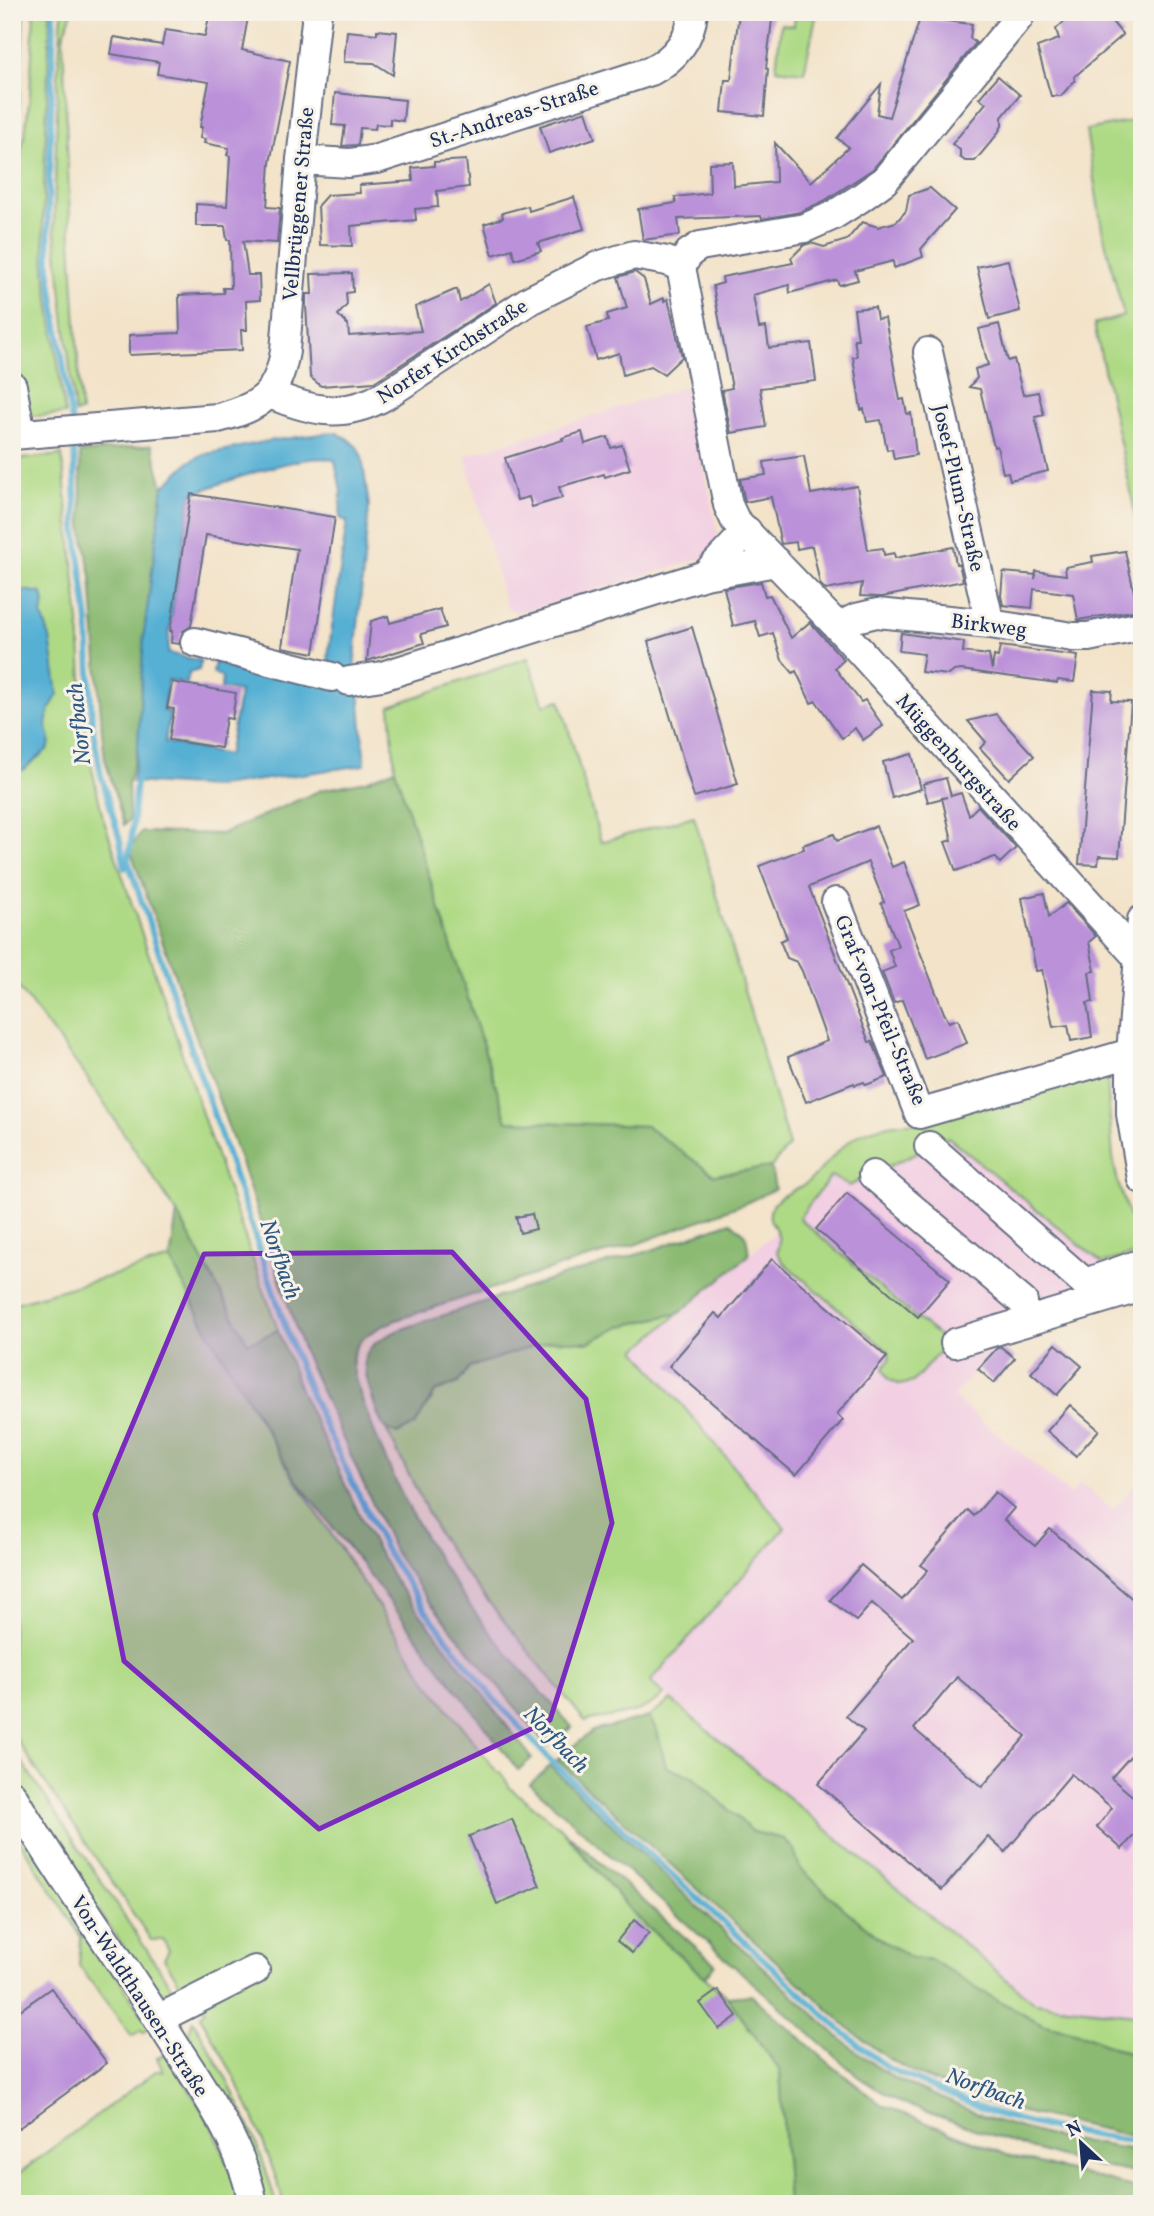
<svg xmlns="http://www.w3.org/2000/svg" width="1154" height="2216" font-family="Vollkorn,serif">
<style>
.built{fill:#f2cfe2}
.green{fill:#afda85;stroke:#658472;stroke-width:2}
.forest{fill:#8bba72;stroke:#537468;stroke-width:2}
.water{fill:#56b0d4;stroke:#387099;stroke-width:2}
.lines{fill:none;stroke-linecap:round;stroke-linejoin:round}
.stream{stroke:#56b0d4;stroke-width:6}
.building{fill:#bb92d9;fill-rule:evenodd}
.minor-casing{stroke:#676e83;stroke-width:32}
.minor{stroke:#fff;stroke-width:28}
.marked{fill:#7b2cbf;fill-opacity:0.2;stroke:#7b2cbf;stroke-width:5;stroke-linejoin:round}
.labels{text-anchor:middle;stroke-width:6;stroke-linejoin:round;paint-order:stroke}
.street-label{font-size:21px;fill:#1b2f5e;stroke:#f7f3e8}
.water-label{font-size:23px;font-style:italic;fill:#2d5681;stroke:#f7f3e8}
</style>
<rect width="100%" height="100%" fill="#f7f3e8"/>
<filter id="ink" filterUnits="userSpaceOnUse"><feTurbulence type="fractalNoise" baseFrequency=".0143" numOctaves="2"/><feDisplacementMap in="SourceGraphic" scale="14" xChannelSelector="R" yChannelSelector="G"/><feConvolveMatrix kernelMatrix="1 2 1 2 8 2 1 2 1" color-interpolation-filters="sRGB"/></filter>
<filter id="wash" filterUnits="userSpaceOnUse"><feTurbulence type="fractalNoise" baseFrequency=".00686" numOctaves="4" result="noise"/><feDisplacementMap in="SourceGraphic" scale="28" xChannelSelector="R" yChannelSelector="G"/><feGaussianBlur stdDeviation="1.57" result="paint"/><feColorMatrix in="noise" values="0 0 0 0 0 0 0 0 0 0 0 0 0 0 0 0 0 1.4 0 .05"/><feComposite in="paint" operator="in"/></filter>
<g filter="url(#wash)">
<rect width="100%" height="100%" fill="#f3e3c9"/>
<g class="built">
<polygon points="687,386 719,539 716,547 703,558 525,611 515,612 506,607 465,456"/>
<polygon points="948,1137 1102,1263 1131,1294 1010,1331 953,1397 1071,1495 1080,1483 1113,1510 1142,1477 1142,2016 1035,2003 650,1683 785,1528 635,1350 781,1228 827,1174"/>
</g>
<g class="green">
<polygon points="12,12 24,12 19,103 14,140 12,140"/>
<polygon points="34,12 50,12 43,221 45,271 65,414 36,416 26,414 12,346 12,184 25,135 30,94"/>
<polygon points="62,12 72,12 63,37 70,223 81,412 75,413 54,225 58,74"/>
<polygon points="795,14 816,17 804,72 776,69 781,24 794,26"/>
<polygon points="1142,119 1142,570 1133,502 1094,324 1124,316 1102,229 1086,130"/>
<polygon points="62,455 79,622 85,737 103,818 219,1164 278,1330 248,1344 177,1213 85,1075 12,979 12,460"/>
<polygon points="528,658 544,705 560,700 601,842 694,816 789,1146 771,1167 714,1175 646,1126 507,1121 395,770 390,706"/>
<path d="M1106,1068L1113,1158L1118,1183L1141,1253L1102,1263L948,1137L849,1186L831,1176L799,1218L915,1317L945,1340L946,1344L913,1382L899,1385L888,1379L883,1369L890,1359L888,1351L784,1263L777,1252C784,1228 767,1226 770,1212C774,1195 796,1191 808,1182C822,1170 833,1155 847,1143C865,1127 896,1122 919,1123Z"/>
<path d="M170,1259L209,1333L290,1471L429,1684L497,1772H501L510,1788L563,1830L636,1917L727,1997L780,2071L788,2204H284C263,2132 238,2080 200,2016L206,2010L185,1991L164,1959L169,1950L163,1940H151L12,1733V1304Z"/>
<path d="M679,1313L636,1350L785,1528L650,1682L664,1694C644,1716 611,1715 585,1721L461,1568L439,1535L384,1425L397,1434L431,1401L435,1392L458,1383L469,1367L483,1361L552,1340L589,1342L622,1326Z"/>
<polygon points="671,1700 1035,2003 1142,2016 1142,2059 1079,2033 1044,2025 979,1990 932,1960 912,1958 883,1941 843,1908 799,1868 794,1851 784,1839 753,1832 693,1777 666,1767 657,1731 649,1717"/>
<polygon points="12,1747 176,1994 159,1992 151,1987 44,1831 12,1778"/>
<polygon points="12,1811 150,2027 143,2033 141,2030 132,2036 79,1966 81,1937 12,1829"/>
<path d="M193,2020C228,2079 259,2137 276,2204H261L189,2048L187,2038Z"/>
<polygon points="167,2053 213,2128 243,2204 12,2204 12,2180 19,2173 156,2071 163,2071 157,2058"/>
</g>
<g class="forest">
<polygon points="152,445 163,487 144,633 138,747 128,784 129,820 124,825 105,759 102,732 91,576 82,528 80,453"/>
<path d="M395,769L507,1121L646,1126L714,1175L771,1167L775,1189L748,1202L637,1244L561,1266L396,1320C380,1327 357,1336 353,1356C350,1372 363,1402 369,1418C396,1491 434,1560 482,1622C510,1658 542,1692 572,1727L547,1746L428,1600L395,1553L304,1353L242,1166L130,849L141,832L221,834L321,790L366,781Z"/>
<polygon points="177,1213 248,1343 278,1330 302,1394 372,1541 398,1585 532,1758 518,1770 290,1471 209,1333 170,1259"/>
<path d="M731,1222L746,1235L749,1255L679,1313L622,1326L589,1342L552,1340L470,1367L458,1383L435,1392L415,1425L397,1434C393,1432 386,1429 383,1425C377,1416 361,1365 365,1357C371,1342 385,1337 399,1330L565,1275L646,1252Z"/>
<polygon points="649,1717 657,1731 666,1767 693,1777 753,1832 784,1839 794,1850 800,1868 843,1908 883,1941 912,1958 932,1960 979,1990 1044,2025 1079,2033 1142,2059 1142,2138 995,2106 915,2073 889,2059 854,2033 557,1760 593,1731"/>
<polygon points="550,1766 715,1923 842,2040 876,2066 894,2078 990,2119 1053,2137 1142,2151 1142,2174 1081,2163 1023,2146 901,2103 861,2079 530,1784"/>
<polygon points="563,1830 715,1964 705,1977 636,1917"/>
<polygon points="751,1995 830,2064 882,2105 1007,2155 1141,2189 1142,2204 788,2204 780,2071 727,1997"/>
</g>
<g class="water">
<path d="M335,432L347,438L357,447L362,457L369,506L354,669L331,668L328,656L347,521L340,518L341,491L335,461C313,448 218,485 191,494L169,633L168,653L201,661L199,670L189,673L187,683L168,680L163,711L170,712L165,742L228,755L240,692L221,688L222,677L213,673L215,660L359,690L365,765L213,787L132,782L138,747L144,633L163,487L189,462L202,455L268,441Z"/>
<polygon points="23,590 42,593 44,603 42,615 50,638 58,694 49,710 46,725 50,738 49,748 23,770 12,773 12,591"/>
</g>
<g class="lines">
<g class="stream">
<polyline points="54,12 48,215 49,268 72,424"/>
<polyline points="74,438 76,529 88,622 92,724 101,775 120,840 125,868 127,858 296,1358 321,1418 386,1551 426,1611 493,1698 552,1762 645,1850 844,2033 888,2068 992,2113 1054,2129 1142,2143"/>
<path d="M127,862C135,833 132,805 137,776"/>
</g>
</g>
<g id="blocks">
<g class="building">
<polygon points="210,12 249,12 242,50 290,61 270,163 267,207 280,208 277,243 243,241 248,275 259,275 260,300 246,301 247,330 241,330 242,350 129,355 129,335 180,333 179,295 224,293 223,288 231,288 230,240 227,240 225,226 196,226 196,204 227,206 230,156 227,155 229,148 204,143 205,139 200,138 202,127 200,127 209,82 157,74 159,62 111,54 114,37 162,45 165,30 205,36"/>
<polygon points="739,12 773,12 766,68 768,69 764,116 722,112 725,80 731,80"/>
<polygon points="1075,12 1104,12 1123,35 1074,77 1075,80 1061,96 1051,96 1037,47 1059,39 1056,29"/>
<polygon points="920,18 972,24 970,38 976,43 873,169 824,201 800,212 762,219 761,216 678,219 680,235 643,240 638,209 676,203 675,197 710,193 709,163 733,162 734,186 776,182 775,143 811,182 849,147 837,138 881,84 877,114 889,117"/>
<polygon points="377,30 397,32 393,75 374,63 344,62 347,31 377,34"/>
<polygon points="998,76 1020,95 1002,117 1002,126 996,136 975,161 965,161 960,157 960,150 952,144 986,103 979,98"/>
<polygon points="335,93 405,100 403,121 390,119 390,125 376,124 375,129 360,128 358,145 342,146 345,126 332,125"/>
<polygon points="586,111 595,138 549,153 540,126"/>
<polygon points="466,160 469,187 437,191 438,207 415,209 416,220 351,226 352,246 320,245 318,205 327,195 360,193 359,185 413,181 412,168 434,166 434,162"/>
<polygon points="930,188 955,210 921,249 923,257 894,268 893,261 855,271 858,280 839,285 837,280 790,293 789,285 753,295 759,328 766,327 769,348 811,343 816,381 760,388 766,427 731,433 722,390 732,388 713,286 723,283 722,277 793,263 791,258 804,245 811,243 824,247 847,240 862,222 878,227 896,222 906,211 909,195"/>
<polygon points="574,197 584,229 538,243 541,251 515,259 512,249 493,255 484,224 503,218 502,213 528,206 529,211"/>
<polygon points="1008,260 1020,311 989,319 977,267"/>
<polygon points="635,272 644,279 651,304 664,298 664,301 668,299 682,357 664,374 651,366 623,375 619,353 596,360 587,327 608,321 607,314 627,308 618,277"/>
<polygon points="352,273 353,292 346,293 347,305 338,315 348,325 349,336 421,331 415,307 457,289 460,302 489,284 496,303 374,382 321,386 310,377 306,305 306,294 312,294 311,274"/>
<polygon points="875,307 877,319 885,318 900,400 904,399 907,414 911,413 916,455 894,459 892,449 887,450 881,420 867,422 864,409 861,410 853,357 857,356 854,339 858,339 854,309"/>
<polygon points="999,324 1008,361 1014,359 1023,395 1038,392 1044,415 1035,417 1048,471 1010,480 1008,472 1003,473 997,446 994,447 980,389 969,387 977,378 975,369 988,365 979,329"/>
<polygon points="582,432 585,444 608,437 611,448 622,445 630,469 605,477 604,474 559,487 562,498 532,507 529,497 517,500 505,458 563,440 562,438"/>
<polygon points="804,456 811,494 857,486 868,550 883,548 884,555 894,553 895,558 953,547 956,564 959,564 963,581 882,597 860,596 862,583 826,590 820,584 812,546 797,549 796,542 781,544 771,497 745,502 740,479 766,475 764,462"/>
<polygon points="191,494 335,517 314,653 282,647 297,549 206,535 191,626 183,631 179,644 171,643 172,631 170,631"/>
<polygon points="1125,551 1138,610 1078,620 1073,594 1034,589 1032,608 1003,605 1001,596 1003,572 1036,575 1035,579 1036,571 1066,575 1065,567 1093,562 1092,556"/>
<polygon points="761,582 765,596 770,595 791,638 810,622 844,660 835,668 861,702 865,700 883,726 863,740 855,728 842,738 816,701 811,703 796,671 793,673 782,660 773,633 760,637 755,621 733,626 724,588"/>
<polygon points="440,609 446,627 421,634 424,643 367,661 371,621 388,616 390,623"/>
<polygon points="692,627 738,784 694,797 648,641"/>
<polygon points="901,633 964,642 963,652 989,655 992,670 994,656 998,657 1000,646 1078,656 1074,682 1058,680 1057,683 961,670 954,671 949,675 921,672 924,654 899,651"/>
<polygon points="172,682 236,693 232,719 226,718 221,748 169,740 174,709 167,708"/>
<polygon points="1093,690 1112,691 1111,701 1131,702 1119,857 1099,856 1098,865 1079,864"/>
<polygon points="996,714 1034,756 1009,779 980,748 986,742 968,721"/>
<polygon points="912,754 921,789 892,798 883,762"/>
<polygon points="946,778 951,796 961,793 969,815 978,806 1016,848 1000,863 995,857 956,871 945,842 952,840 942,798 947,797 928,802 923,784"/>
<polygon points="876,826 892,867 904,862 920,905 904,911 944,1013 949,1022 958,1019 967,1043 925,1059 902,1000 894,1003 882,972 895,967 889,950 898,946 881,903 884,902 868,862 809,887 869,1042 872,1041 887,1077 866,1085 864,1082 855,1085 854,1083 806,1102 788,1057 827,1041 802,971 797,962 787,958 780,941 787,938 759,866 804,849 803,845 834,834 837,841"/>
<polygon points="1044,893 1049,917 1066,903 1096,936 1089,942 1095,971 1089,972 1093,1002 1087,1003 1092,1037 1071,1041 1068,1025 1053,1027 1042,970 1036,971 1022,898"/>
<polygon points="847,1193 950,1280 918,1317 816,1229"/>
<polygon points="532,1214 536,1229 520,1233 516,1217"/>
<polygon points="772,1259 887,1357 837,1414 843,1420 796,1475 669,1366 715,1313 721,1318"/>
<polygon points="1056,1344 1082,1366 1057,1395 1031,1373"/>
<polygon points="1001,1347 1015,1358 994,1383 978,1369 997,1348"/>
<polygon points="1070,1405 1099,1430 1076,1456 1047,1431"/>
<path d="M995,1492L1014,1508L1004,1520L1035,1546L1050,1529L1142,1607V1743L1111,1778L1142,1804V1826L1122,1849L1097,1827L1112,1808L1071,1774L1005,1852L988,1837L942,1890L818,1784L864,1731L846,1716L913,1638L872,1603L856,1621L830,1600L861,1565L902,1600L928,1570L921,1565L968,1510L974,1516ZM957,1677L1026,1736L982,1787L914,1729Z"/>
<polygon points="512,1819 540,1886 497,1904 469,1836"/>
<polygon points="634,1920 649,1933 632,1953 617,1941"/>
<polygon points="51,1988 107,2063 12,2133 12,2016"/>
<polygon points="718,1990 737,2016 719,2029 700,2003"/>
</g>
</g>
</g>
<g filter="url(#ink)">
<use href="#blocks" fill-opacity="0" stroke="#676e83" stroke-width="2"/>
<g class="lines">
<g class="minor-casing">
<g id="minor">
<path d="M301,160L349,163L377,159L651,71C674,59 691,39 693,12"/>
<polyline points="681,267 728,505 735,520 838,627 1142,962"/>
<polyline points="681,267 689,253 700,246 805,228 832,216 859,199 884,181 1019,17 1020,12"/>
<polyline points="928,352 990,624"/>
<polyline points="12,386 21,434"/>
<path d="M270,394C313,412 344,419 386,395L530,300L598,266L634,255L667,261L681,267"/>
<path d="M12,435L218,418C260,407 278,396 285,351L301,160L317,12"/>
<polyline points="705,575 776,562"/>
<polyline points="838,627 856,618 877,613 990,624 1073,637 1088,637 1142,626"/>
<polyline points="195,642 332,677"/>
<polyline points="349,681 382,676 705,575 747,531"/>
<polyline points="836,902 919,1114 1131,1053"/>
<polyline points="1142,920 1131,1053 1131,1114 1142,1179"/>
<polyline points="929,1146 1085,1283 1142,1263"/>
<polyline points="873,1175 1023,1302"/>
<polyline points="955,1343 1142,1287"/>
<path d="M12,1795C60,1877 116,1953 167,2033C200,2085 242,2142 253,2204"/>
<polyline points="158,2019 255,1970"/>
</g>
</g>
<use href="#minor" class="minor"/>
</g>
</g>
<path class="marked" d="M452,1252L586,1399L612,1523L550,1720L319,1829L124,1661L95,1514L204,1254Z"/>
<g class="labels">
<g class="street-label">
<text transform="translate(514 114) rotate(-18)" y="7">St.-Andreas-Straße</text>
<text transform="translate(298 204) rotate(-85)" y="7">Vellbrüggener Straße</text>
<text transform="translate(452 351) rotate(-33)" y="7">Norfer Kirchstraße</text>
<text transform="translate(959 488) rotate(77)" y="7">Josef-Plum-Straße</text>
<text transform="translate(989 625) rotate(7)" y="7">Birkweg</text>
<text transform="translate(959 762) rotate(48)" y="7">Müggenburgstraße</text>
<text transform="translate(881 1010) rotate(67)" y="7">Graf-von-Pfeil-Straße</text>
<text transform="translate(140 1996) rotate(57)" y="7">Von-Waldthausen-Straße</text>
</g>
<g class="water-label">
<text transform="translate(78 724) rotate(-96)" y="8">Norfbach</text>
<text transform="translate(281 1259) rotate(71)" y="8">Norfbach</text>
<text transform="translate(557 1739) rotate(46)" y="8">Norfbach</text>
<text transform="translate(986 2088) rotate(20)" y="8">Norfbach</text>
</g>
</g>
<rect width="1154" height="2216" fill="none" stroke="#f7f3e8" stroke-width="42"/>
<g transform="translate(1081 2143) rotate(334)" stroke="#f7f3e8" stroke-width="5" paint-order="stroke">
<path d="M0-5L12 26L0 18L-12 26Z" fill="#1b2f5e"/>
<text y="-10" font-size="19" font-weight="bold" text-anchor="middle" fill="#1b2f5e">N</text>
</g>
</svg>
